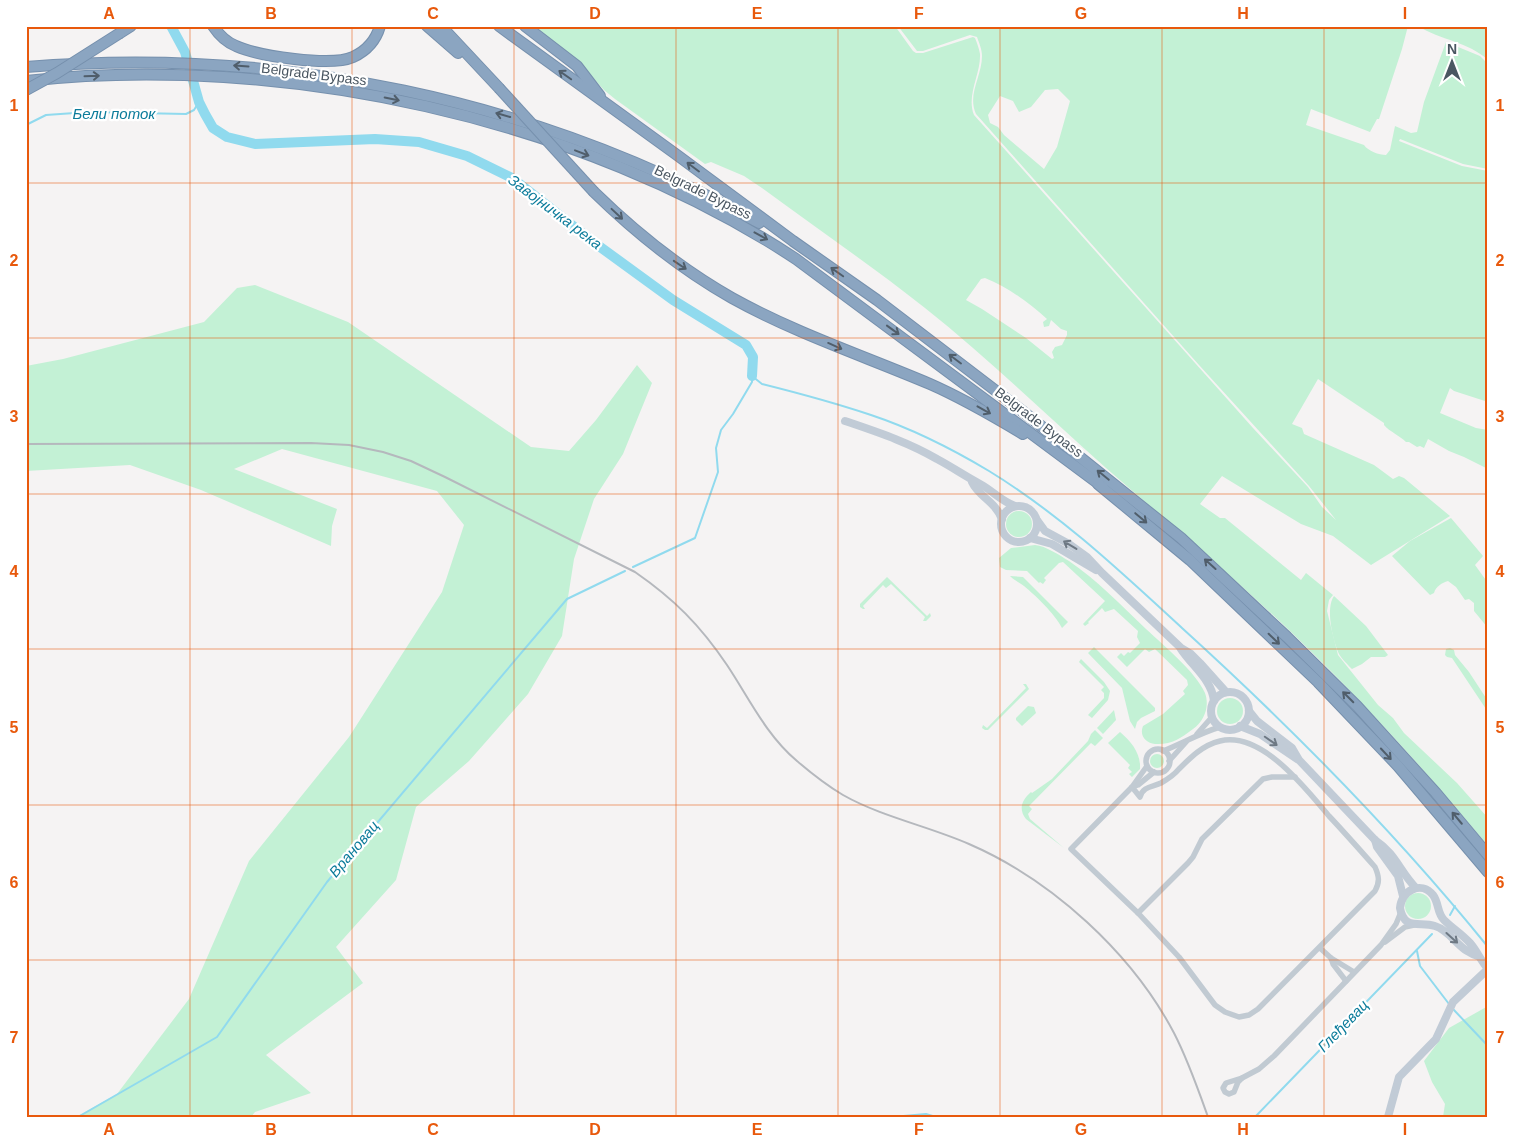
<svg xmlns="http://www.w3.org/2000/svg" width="1514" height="1143" font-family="Helvetica,sans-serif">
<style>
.green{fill:#c3f1d5;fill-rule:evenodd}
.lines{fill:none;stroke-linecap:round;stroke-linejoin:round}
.stream{stroke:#90daee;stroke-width:2}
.river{stroke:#90daee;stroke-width:10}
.highway-casing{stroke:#7690ad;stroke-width:12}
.street{stroke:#c1cad2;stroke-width:5.5}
.secondary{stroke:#c1cbd6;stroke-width:8}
.highway{stroke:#8ba5c1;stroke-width:10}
.rail{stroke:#b5b8bd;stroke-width:2}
.highway-bridge-casing{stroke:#7690ad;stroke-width:12;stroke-linecap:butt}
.highway-bridge{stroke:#8ba5c1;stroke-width:10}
.oneway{stroke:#505e6b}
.oneway2{stroke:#6e7984}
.grid{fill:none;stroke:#e8590c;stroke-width:1;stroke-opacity:0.55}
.labels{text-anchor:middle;stroke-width:4.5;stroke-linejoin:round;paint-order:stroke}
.street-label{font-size:14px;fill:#4a5661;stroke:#fff}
.water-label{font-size:15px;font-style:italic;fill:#0c7c9b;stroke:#fff}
.neatline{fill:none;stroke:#e8590c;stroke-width:2}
.grid-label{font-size:16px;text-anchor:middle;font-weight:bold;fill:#e8590c}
</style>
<rect width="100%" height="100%" fill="#f5f3f3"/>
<g class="green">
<path d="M531,26H895L913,51L916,53H923L973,37L975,38C977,43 979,48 980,54C981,74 966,95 974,115L1253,428L1308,487L1322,507L1336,520L1309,486L1199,365L976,114C967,95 982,76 982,56C982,49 979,43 977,37L970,35L923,51H917L898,26H1408L1402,49L1379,119H1377L1370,132L1311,109L1306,125L1364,145C1368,151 1379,155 1386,155L1390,150L1395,126L1411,133L1417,132L1424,102L1446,42L1480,56L1488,64V169L1463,164L1400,139L1399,141L1462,166L1488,171V402L1454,391L1450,388L1440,413L1476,428L1488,430V469L1464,457L1449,451L1428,439L1424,448L1420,446L1417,447L1409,442H1406C1399,435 1390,432 1384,425V423L1318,379L1292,424L1302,428L1304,434L1374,465L1393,479L1399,476L1404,478L1450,516L1371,565L1333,536L1301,524L1222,476L1200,504L1220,518H1225L1301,580L1306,573L1333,595L1329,600L1327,611L1338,655L1378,705L1393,718L1404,733L1457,783L1488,818V846C1426,771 1361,699 1291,632C1231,575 1168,522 1106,468C1046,415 988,358 925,308C872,266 816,228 762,188L744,176L711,162L705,164L615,99L604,90L577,60ZM1058,89L1070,101L1057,147L1044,169L1004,135L998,127L990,123L988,115L1000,96L1013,101L1019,112L1031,107L1045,90ZM985,278C1008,287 1029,303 1047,319L1043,322L1044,327L1049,326L1051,320L1061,329L1067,331V335L1062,345L1055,347L1052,352L1054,358L1052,359L1026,338L982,309L966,300L981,279Z"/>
<path d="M1418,26H1488V60C1469,42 1440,40 1418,26Z"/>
<polygon points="255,285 348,322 531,447 569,451 596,420 637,365 652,383 623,454 594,499 574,559 562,636 528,694 469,761 416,807 396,880 336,947 363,983 266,1055 311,1093 255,1112 251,1117 76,1117 117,1094 189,999 249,861 349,737 442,592 464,525 437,491 282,449 234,469 337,509 332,526 331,546 201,490 130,465 26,471 26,366 63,359 204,322 237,288"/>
<circle cx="1019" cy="524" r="13"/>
<path d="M1451,518L1483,556L1475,565L1488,583V628L1474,611V603L1469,599L1465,600L1456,587L1448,581C1442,583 1436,586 1434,593L1430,595L1392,556L1410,541Z"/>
<path d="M1035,545C1046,546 1059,555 1069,561C1097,580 1121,605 1146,629C1163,645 1196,672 1205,693C1210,707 1204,721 1193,729C1180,739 1171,745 1155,744C1146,743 1139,736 1143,726L1163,714L1185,694L1183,691L1188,685L1187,680L1155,649L1149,652L1145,649L1127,667L1117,657L1121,653L1124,656L1128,652L1130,653L1140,643L1137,637L1138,631L1114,609L1105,612L1102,608L1088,622L1089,623L1085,626L1083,624L1105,601L1063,562L1059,563L1044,578L1046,580L1043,584L1040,582L1039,583L1027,571L1006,570L1000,567L999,558L1011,548Z"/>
<path d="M1010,576L1023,577L1068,622L1062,628C1055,614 1036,596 1024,586C1019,582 1015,581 1010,576Z"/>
<polygon points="887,577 927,616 930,613 931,616 926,621 923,621 925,617 891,584 886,588 883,585 863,606 865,609 863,609 860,607 860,604"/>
<path d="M1334,596L1366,626L1388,655L1385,657H1371L1362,664L1352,669C1348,665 1342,659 1339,654C1333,641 1325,608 1334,596Z"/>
<polygon points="1094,647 1155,708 1155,711 1141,718 1137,722 1135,729 1130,721 1122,688 1088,653"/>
<polygon points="1450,648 1454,650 1455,655 1469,672 1486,698 1488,701 1488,712 1452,658 1447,657 1445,655 1446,649"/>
<polygon points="1081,659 1104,682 1110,691 1108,700 1092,718 1088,715 1104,698 1104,693 1101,690 1104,687 1079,662"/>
<polygon points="1023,684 1026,684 1029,689 988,730 985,730 982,728 983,725 987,728 1026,688"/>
<circle cx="1230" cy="711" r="13"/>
<polygon points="1028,706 1034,707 1036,713 1022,726 1016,720 1016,718"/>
<polygon points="1114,710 1116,720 1103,734 1097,728"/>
<path d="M1095,730L1103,738L1095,746L1091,743L1029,806L1032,809L1028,814L1030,819L1064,848L1026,819C1018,809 1022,800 1031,792L1032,793L1052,779L1088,741L1091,734Z"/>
<path d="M1120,732C1132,742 1141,754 1140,769L1132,777L1129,774L1132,772L1128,768L1130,765L1108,743Z"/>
<circle cx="1157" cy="761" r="7"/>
<circle cx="1418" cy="906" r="13"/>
<polygon points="1488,1006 1488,1117 1443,1117 1445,1104 1432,1082 1424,1061 1449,1028"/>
</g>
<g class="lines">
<g class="stream">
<polyline points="26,125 46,115 89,112 186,114 194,110 199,102"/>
<path d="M633,567L695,538L718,472L716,448L721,430L733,414L752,382V376L762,384C798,393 835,403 871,415C910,428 954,450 989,471C1061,515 1121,572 1182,628C1291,727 1395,832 1488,947"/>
<polyline points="1450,915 1455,906"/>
<polyline points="1417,951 1420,966 1449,1004"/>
<polyline points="1453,1009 1488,1046"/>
<polyline points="78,1117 217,1037 327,882 567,599 625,571"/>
<polyline points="892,1117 926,1114 936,1117"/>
<polyline points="1255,1117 1432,934"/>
</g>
<polyline class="river" points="171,26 185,52 199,102 205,114 213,128 227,137 255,144 375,139 419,142 467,156 512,178 592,241 673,300 746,345 753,357 752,376"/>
<g class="highway-casing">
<g id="highway">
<path d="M213,26C219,35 226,42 236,46C258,56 331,67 353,57C366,51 376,40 380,26"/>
<polyline points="427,26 458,53"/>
<polyline points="441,26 499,88"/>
<polyline points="499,26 677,155 793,241 877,300 1021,410 1181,538 1287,637 1357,706 1436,793 1488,855"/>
<polyline points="525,26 577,66 600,96"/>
<polyline points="120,33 131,26"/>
<path d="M26,67C280,46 536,99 759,223"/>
<path d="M26,81C281,53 581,117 796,259L1103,487"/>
<path d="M594,192C636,233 681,269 732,298C795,333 864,356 930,384C962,398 993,416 1023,434"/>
<polyline points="1098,484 1190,560 1318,682 1398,766 1488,872"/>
</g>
</g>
<g class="street">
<polyline points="1197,734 1212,717"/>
<circle cx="1158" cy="761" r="12"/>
<path d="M1163,751C1183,743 1200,733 1220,727"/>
<polyline points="1169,761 1186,742"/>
<path d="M1132,787L1140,797C1143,786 1153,787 1161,783C1168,779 1174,775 1179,769C1191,757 1203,745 1220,741C1262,731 1306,789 1329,816C1345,833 1360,850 1375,867C1379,876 1380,882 1375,891L1258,1009L1249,1015L1239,1017L1225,1012L1215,1005L1179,957L1138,913L1071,849L1132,787L1147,766"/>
<polyline points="1132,787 1138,785 1154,772"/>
<polyline points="1138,913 1188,863 1193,857 1202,839 1263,779 1272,777 1295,777"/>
<polyline points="1385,942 1405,927 1414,925"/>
<polyline points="1320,948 1331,958 1354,972"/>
<polyline points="1331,958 1333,964 1346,981"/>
<polyline points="1242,1078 1259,1069 1274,1056 1381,945 1396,924 1401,912"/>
<polygon points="1242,1078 1238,1082 1234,1092 1229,1094 1225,1092 1223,1088 1226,1083"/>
</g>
<g class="secondary">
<path d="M845,421C877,432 908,442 937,459C952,467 965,476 980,484C993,491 1001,501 1015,506"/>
<path d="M972,482C979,497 995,501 1002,519"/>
<circle cx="1019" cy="524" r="18"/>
<polyline points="1037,520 1045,531 1069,544 1087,557 1102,573 1181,648 1191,654 1200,663 1226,692"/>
<polyline points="1030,538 1052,544 1096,570"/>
<path d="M1181,649C1192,666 1212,680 1214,701"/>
<circle cx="1230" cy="711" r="19"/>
<path d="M1249,711L1257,721L1292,748L1299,760L1375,840C1396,854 1400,872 1416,888"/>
<polyline points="1240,726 1260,734 1297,759"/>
<polyline points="1375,840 1377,847 1398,876 1403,896"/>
<path d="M1388,1117L1399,1077L1436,1039L1453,1002L1488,969C1481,961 1477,951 1470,943C1462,934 1452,928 1444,920C1437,913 1439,903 1433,895C1421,880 1401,891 1400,908C1404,931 1420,921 1435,926C1448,930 1456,944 1467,951C1470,953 1474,955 1478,956"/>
</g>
<use href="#highway" class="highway"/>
<path class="rail" d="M26,444L311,443L349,445L383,452L411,461L445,477L635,572C674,599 700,625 727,665C749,698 766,735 797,761C811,773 826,785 843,795C882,817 928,826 969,844C1052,880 1132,953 1174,1033C1188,1060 1198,1089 1208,1117"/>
<g class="highway-bridge-casing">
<g id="highway-bridge">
<polyline points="499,88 594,192"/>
<polyline points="26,90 57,73 120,33"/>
</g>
</g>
<use href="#highway-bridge" class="highway-bridge"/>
</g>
<defs><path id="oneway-shaft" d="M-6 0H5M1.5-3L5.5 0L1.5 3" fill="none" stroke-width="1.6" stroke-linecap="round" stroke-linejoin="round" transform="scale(1.25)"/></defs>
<g class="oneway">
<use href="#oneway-shaft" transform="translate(241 66) rotate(-176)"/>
<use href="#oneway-shaft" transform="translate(565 75) rotate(-145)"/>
<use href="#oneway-shaft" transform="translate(92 76) rotate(-2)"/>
<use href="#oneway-shaft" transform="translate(392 99) rotate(12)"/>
<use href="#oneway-shaft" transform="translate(503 115) rotate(-164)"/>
<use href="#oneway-shaft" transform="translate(582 153) rotate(21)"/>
<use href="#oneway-shaft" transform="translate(693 167) rotate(-143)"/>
<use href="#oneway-shaft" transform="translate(617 214) rotate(43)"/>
<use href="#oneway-shaft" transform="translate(761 236) rotate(29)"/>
<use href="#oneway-shaft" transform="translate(680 265) rotate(34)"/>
<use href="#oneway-shaft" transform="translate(837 272) rotate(-145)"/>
<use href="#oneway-shaft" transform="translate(893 330) rotate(36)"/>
<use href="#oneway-shaft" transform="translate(835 346) rotate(24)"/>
<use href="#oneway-shaft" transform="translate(955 359) rotate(-143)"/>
<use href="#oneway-shaft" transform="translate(984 410) rotate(29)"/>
<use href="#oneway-shaft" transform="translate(1103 475) rotate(-141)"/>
<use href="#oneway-shaft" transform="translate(1141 518) rotate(40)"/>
<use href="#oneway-shaft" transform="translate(1210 564) rotate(-138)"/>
<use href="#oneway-shaft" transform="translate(1274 639) rotate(44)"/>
<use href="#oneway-shaft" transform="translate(1348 697) rotate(-135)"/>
<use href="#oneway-shaft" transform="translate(1386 754) rotate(47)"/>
<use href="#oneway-shaft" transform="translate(1457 818) rotate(-130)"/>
</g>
<g class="oneway2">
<use href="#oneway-shaft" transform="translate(1070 545) rotate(-149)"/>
<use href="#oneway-shaft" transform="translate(1271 741) rotate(35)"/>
<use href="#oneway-shaft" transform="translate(1452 938) rotate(42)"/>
</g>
<path class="grid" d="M190,26V1117M352,26V1117M514,26V1117M676,26V1117M838,26V1117M1000,26V1117M1162,26V1117M1324,26V1117M26,183H1488M26,338H1488M26,494H1488M26,649H1488M26,805H1488M26,960H1488"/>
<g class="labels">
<g class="street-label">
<text transform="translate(314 74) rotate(7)" y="5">Belgrade Bypass</text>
<text transform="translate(703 192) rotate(26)" y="5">Belgrade Bypass</text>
<text transform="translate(1039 422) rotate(37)" y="5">Belgrade Bypass</text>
</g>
<g class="water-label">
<text x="114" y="119">Бели поток</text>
<text transform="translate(555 212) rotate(37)" y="5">Завојничка река</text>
<text transform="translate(354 849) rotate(-50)" y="5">Врановац</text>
<text transform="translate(1343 1026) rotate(-46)" y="5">Глеђевац</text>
</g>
</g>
<rect width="1514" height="1143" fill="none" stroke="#ffffff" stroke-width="55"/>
<g transform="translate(1452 62)" stroke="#ffffff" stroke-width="4" paint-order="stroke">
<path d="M0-4L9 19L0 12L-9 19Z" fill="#4a5661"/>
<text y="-8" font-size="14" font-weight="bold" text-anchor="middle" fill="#4a5661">N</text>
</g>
<rect x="28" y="28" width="1458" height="1088" class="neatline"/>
<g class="grid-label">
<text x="109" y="19">A</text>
<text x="271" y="19">B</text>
<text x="433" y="19">C</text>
<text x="595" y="19">D</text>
<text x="757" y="19">E</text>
<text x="919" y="19">F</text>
<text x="1081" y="19">G</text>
<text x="1243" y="19">H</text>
<text x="1405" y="19">I</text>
<text x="14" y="111">1</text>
<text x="1500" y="111">1</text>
<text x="14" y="266">2</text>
<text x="1500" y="266">2</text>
<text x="14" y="422">3</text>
<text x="1500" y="422">3</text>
<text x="14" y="577">4</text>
<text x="1500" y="577">4</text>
<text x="14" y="733">5</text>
<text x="1500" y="733">5</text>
<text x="14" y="888">6</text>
<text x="1500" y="888">6</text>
<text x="14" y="1043">7</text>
<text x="1500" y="1043">7</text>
<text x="109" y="1135">A</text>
<text x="271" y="1135">B</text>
<text x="433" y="1135">C</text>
<text x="595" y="1135">D</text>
<text x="757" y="1135">E</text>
<text x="919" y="1135">F</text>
<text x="1081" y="1135">G</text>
<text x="1243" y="1135">H</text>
<text x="1405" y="1135">I</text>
</g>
</svg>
